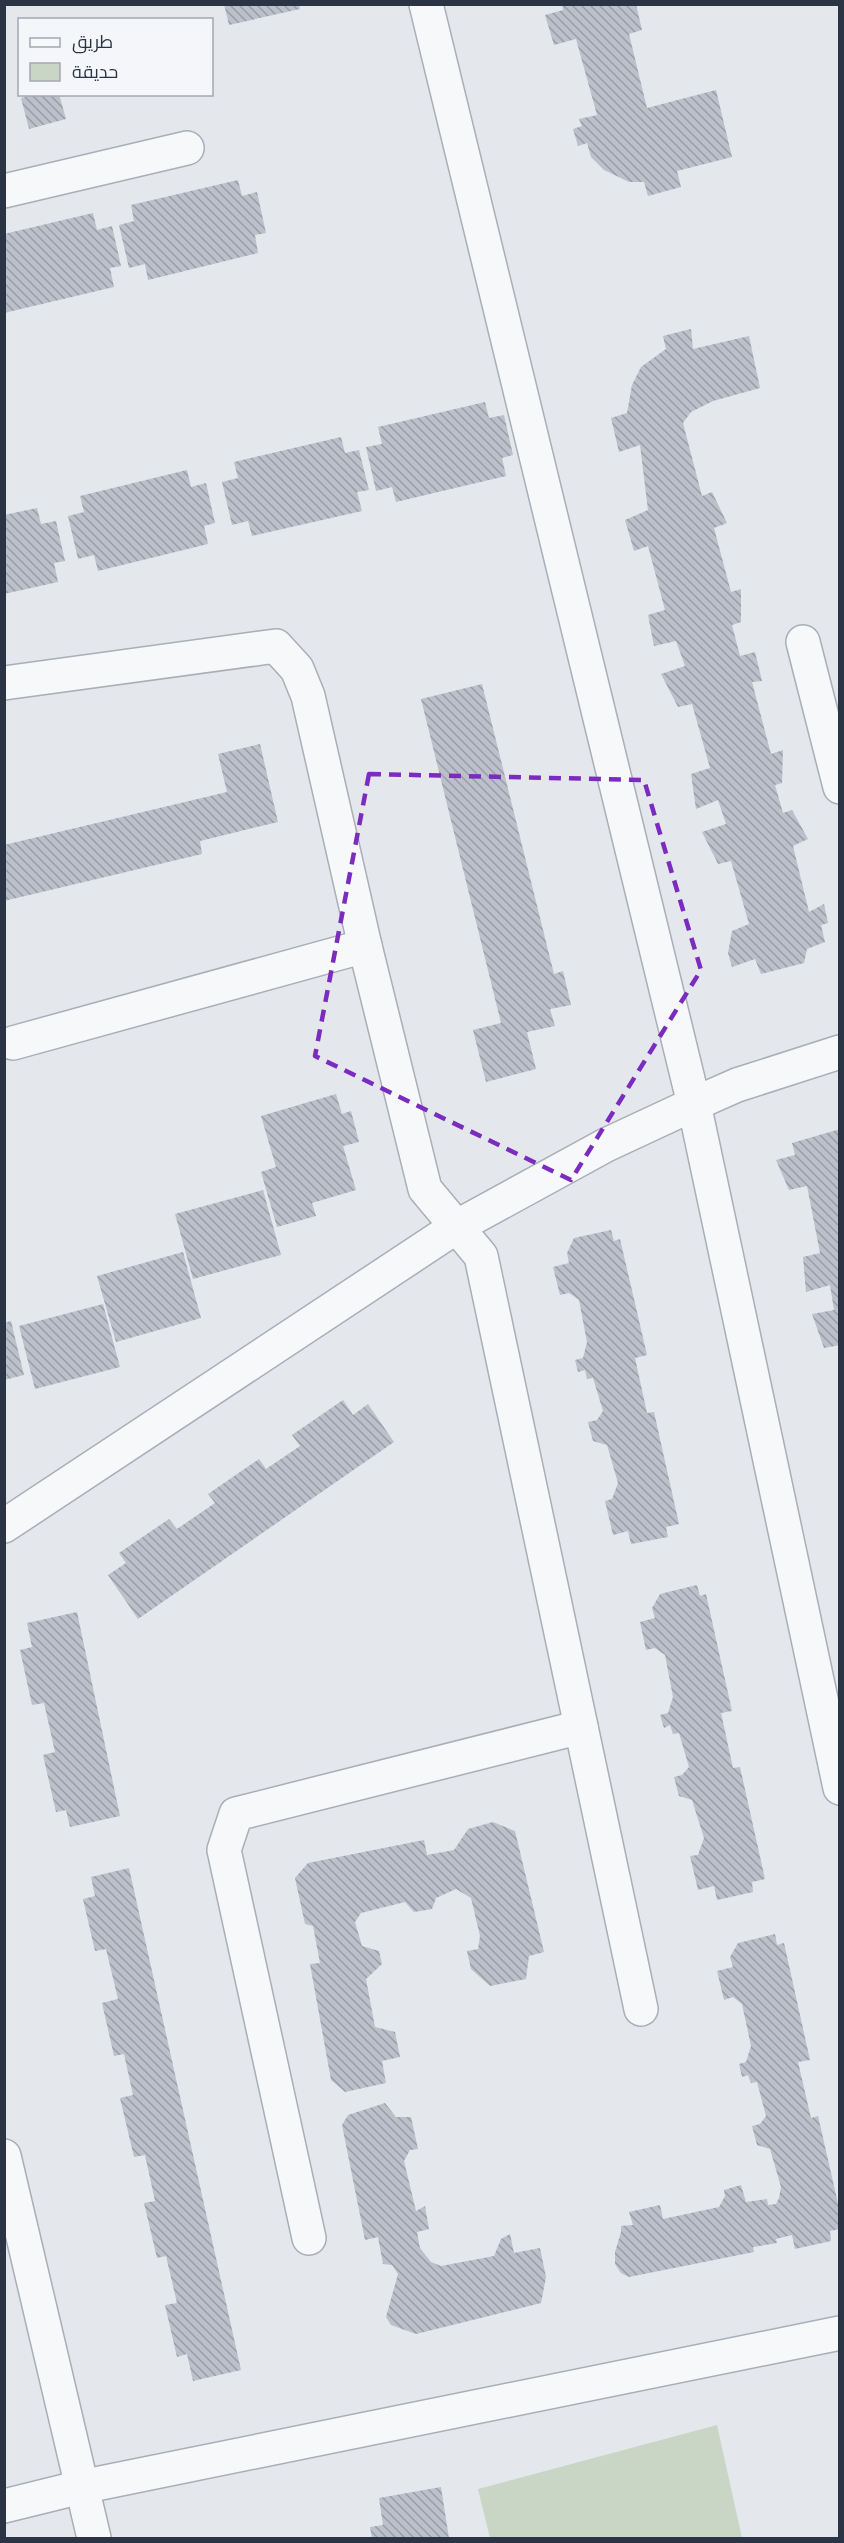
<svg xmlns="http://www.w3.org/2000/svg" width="844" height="2543" font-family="Commissioner,Cairo,sans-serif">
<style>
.green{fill:#c9d6c5}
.building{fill:url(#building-back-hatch)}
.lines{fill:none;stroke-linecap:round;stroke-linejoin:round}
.minor-casing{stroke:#a9aeb7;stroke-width:36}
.minor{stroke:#f7f8fa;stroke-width:33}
.marked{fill:none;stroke:#7b2cbf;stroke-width:4.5;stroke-dasharray:12 8;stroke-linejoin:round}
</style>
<defs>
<pattern id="building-back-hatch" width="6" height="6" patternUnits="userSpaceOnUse" patternTransform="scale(1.5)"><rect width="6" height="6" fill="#bbc0ca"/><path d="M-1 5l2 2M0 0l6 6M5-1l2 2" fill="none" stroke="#989da6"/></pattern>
</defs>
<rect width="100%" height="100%" fill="#e4e7ec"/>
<polygon class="green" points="717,2425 742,2538 490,2538 478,2489"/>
<g class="building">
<polygon points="224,4 299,4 300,9 229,25"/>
<polygon points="562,4 636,4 642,30 629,34 647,108 716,90 732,157 677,171 681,187 648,196 644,182 629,182 604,170 591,157 587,143 578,146 573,129 582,126 579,119 597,115 576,39 554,45 545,15 563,10"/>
<polygon points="36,94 59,94 66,119 29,129 21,98"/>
<polygon points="238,180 242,196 257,192 266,233 255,235 258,253 148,280 145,264 129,268 119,225 134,221 131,205"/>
<polygon points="93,213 97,230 112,226 121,266 110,268 114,287 4,313 4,234"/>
<polygon points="691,329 693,349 749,336 760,388 713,401 691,412 683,423 702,496 712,492 727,523 714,528 731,592 741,589 741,622 732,625 740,656 755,652 762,681 752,682 771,754 783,750 782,783 775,785 783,813 792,810 808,839 793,846 809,912 824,904 828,923 821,925 825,942 807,949 804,963 761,974 755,959 732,967 728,953 732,931 749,924 731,861 718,864 702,832 726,824 718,800 696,809 691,774 710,768 692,704 678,707 661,674 685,666 676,641 654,646 648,615 665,610 648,546 634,551 625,520 648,510 640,445 619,452 611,418 627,413 632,385 641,367 666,349 663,336"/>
<polygon points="485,402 489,418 504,415 513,455 502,458 506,476 396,502 392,487 376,491 366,447 382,444 378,427"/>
<polygon points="341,437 345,453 359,450 369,490 357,492 362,511 252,536 248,521 232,525 222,482 238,478 234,462"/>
<polygon points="187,470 191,487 206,483 215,523 204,526 208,544 98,571 94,555 78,559 68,516 84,512 80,496"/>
<polygon points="37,508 41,524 56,521 65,561 54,563 58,582 4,594 4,515"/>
<polygon points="482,684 554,974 563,971 571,1005 550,1009 555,1026 527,1032 536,1069 486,1082 473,1030 501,1023 421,699"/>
<polygon points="260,744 278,822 200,841 202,854 4,901 4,845 227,792 218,754"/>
<polygon points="336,1094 342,1114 351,1111 359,1142 343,1146 356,1190 312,1203 316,1216 277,1227 261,1172 276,1167 261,1116"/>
<polygon points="840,1129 840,1345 824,1348 812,1314 834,1310 830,1285 806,1292 803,1257 820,1253 807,1186 789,1190 776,1160 795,1155 792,1143"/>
<polygon points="263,1190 281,1255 193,1279 175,1214"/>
<polygon points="611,1230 614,1241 620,1239 647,1355 635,1358 647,1413 654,1412 679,1524 666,1527 668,1537 631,1544 628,1531 613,1535 605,1501 612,1499 618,1483 607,1445 593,1441 588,1422 597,1420 603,1411 593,1378 587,1379 585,1370 578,1372 575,1360 583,1358 587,1342 579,1300 569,1293 560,1295 553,1267 569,1263 567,1253 574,1238"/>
<polygon points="183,1252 201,1318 116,1342 97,1276"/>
<polygon points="103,1304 120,1367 35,1389 19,1326"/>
<polygon points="11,1321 24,1375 4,1380 4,1323"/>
<polygon points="343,1400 353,1415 368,1404 394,1442 138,1619 108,1575 126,1563 119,1553 169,1519 177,1529 215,1503 208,1494 259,1459 266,1469 300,1446 292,1435"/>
<polygon points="697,1585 700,1596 706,1594 732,1711 721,1713 733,1768 740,1767 765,1879 752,1882 753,1892 717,1900 714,1886 698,1890 690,1856 698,1855 704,1838 692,1800 679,1796 674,1777 682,1775 689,1767 679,1733 673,1734 670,1725 664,1728 660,1715 668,1713 673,1697 665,1655 655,1648 646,1650 640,1622 655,1618 652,1608 660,1594"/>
<polygon points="77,1612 120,1816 70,1827 66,1810 56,1812 43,1755 55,1752 44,1703 32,1705 20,1650 32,1647 27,1623"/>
<polygon points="493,1822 515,1831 544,1952 529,1956 526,1979 490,1986 471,1969 467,1951 478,1949 480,1936 471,1898 456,1889 436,1898 432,1909 414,1912 405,1902 361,1913 355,1922 362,1946 379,1951 382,1964 366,1979 375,2027 395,2032 400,2057 382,2061 386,2083 345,2092 331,2080 310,1964 320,1963 313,1926 305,1924 295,1878 308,1863 424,1840 427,1855 454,1850 468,1829"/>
<polygon points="129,1868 241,2370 193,2381 187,2354 177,2357 165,2305 177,2303 166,2256 157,2258 144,2203 155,2201 145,2155 134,2157 120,2098 133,2095 124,2054 114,2056 102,2003 118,1999 106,1949 95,1951 83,1899 95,1896 91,1877"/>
<polygon points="775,1934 777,1945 784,1943 810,2060 798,2062 811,2118 818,2116 840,2212 840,2229 830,2231 831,2241 795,2249 792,2235 776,2239 777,2243 753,2247 754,2252 629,2277 621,2273 615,2264 615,2252 621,2232 621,2226 633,2225 629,2212 660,2205 663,2219 719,2207 725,2196 724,2190 741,2185 746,2202 767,2199 768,2205 776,2204 779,2198 781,2187 770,2149 757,2145 752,2126 760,2124 766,2116 757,2082 751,2083 748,2075 742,2077 739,2064 746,2062 751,2046 742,2004 733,1997 724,2000 717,1971 733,1967 730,1957 738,1943"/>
<polygon points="385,2103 396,2117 411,2117 418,2149 410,2150 404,2161 416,2211 425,2206 429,2229 417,2232 420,2248 431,2262 441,2266 494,2256 501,2239 510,2234 514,2253 540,2248 546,2277 541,2303 416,2334 391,2325 386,2317 398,2274 392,2265 383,2264 378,2237 365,2240 342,2125 348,2115"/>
<polygon points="441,2487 449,2538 372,2538 370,2527 383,2525 379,2498"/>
</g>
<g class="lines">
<g class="minor-casing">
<g id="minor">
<polyline points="426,4 694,1104 840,1788"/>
<polyline points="4,191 187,148"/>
<polyline points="803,642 840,787"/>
<polyline points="4,683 276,646 297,669 308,696 365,946 425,1189 481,1256 641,2009"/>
<polyline points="13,1043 365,946"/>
<polyline points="4,1526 456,1227 606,1145 694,1104 737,1085 840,1052"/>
<polyline points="4,2156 94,2538"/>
<polyline points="309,2238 224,1850 236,1814 581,1727"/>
<polyline points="4,2506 81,2487 840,2333"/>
</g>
</g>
<use href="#minor" class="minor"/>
</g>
<path class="marked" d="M369,774L644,780L701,970L571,1180L315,1056Z"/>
<rect width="844" height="2543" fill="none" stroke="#2b3445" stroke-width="12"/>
<rect x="18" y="18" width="195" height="78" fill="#f4f6f9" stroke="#a4a8b1" stroke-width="1.5"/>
<rect x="30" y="38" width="30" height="9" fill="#f7f8fa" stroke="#a4a8b1" stroke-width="1.5"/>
<text x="72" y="48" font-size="18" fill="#2b3445">طريق</text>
<rect x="30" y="63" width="30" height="18" fill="#c9d6c5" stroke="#a4a8b1" stroke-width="1.5"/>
<text x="72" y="78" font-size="18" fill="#2b3445">حديقة</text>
</svg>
